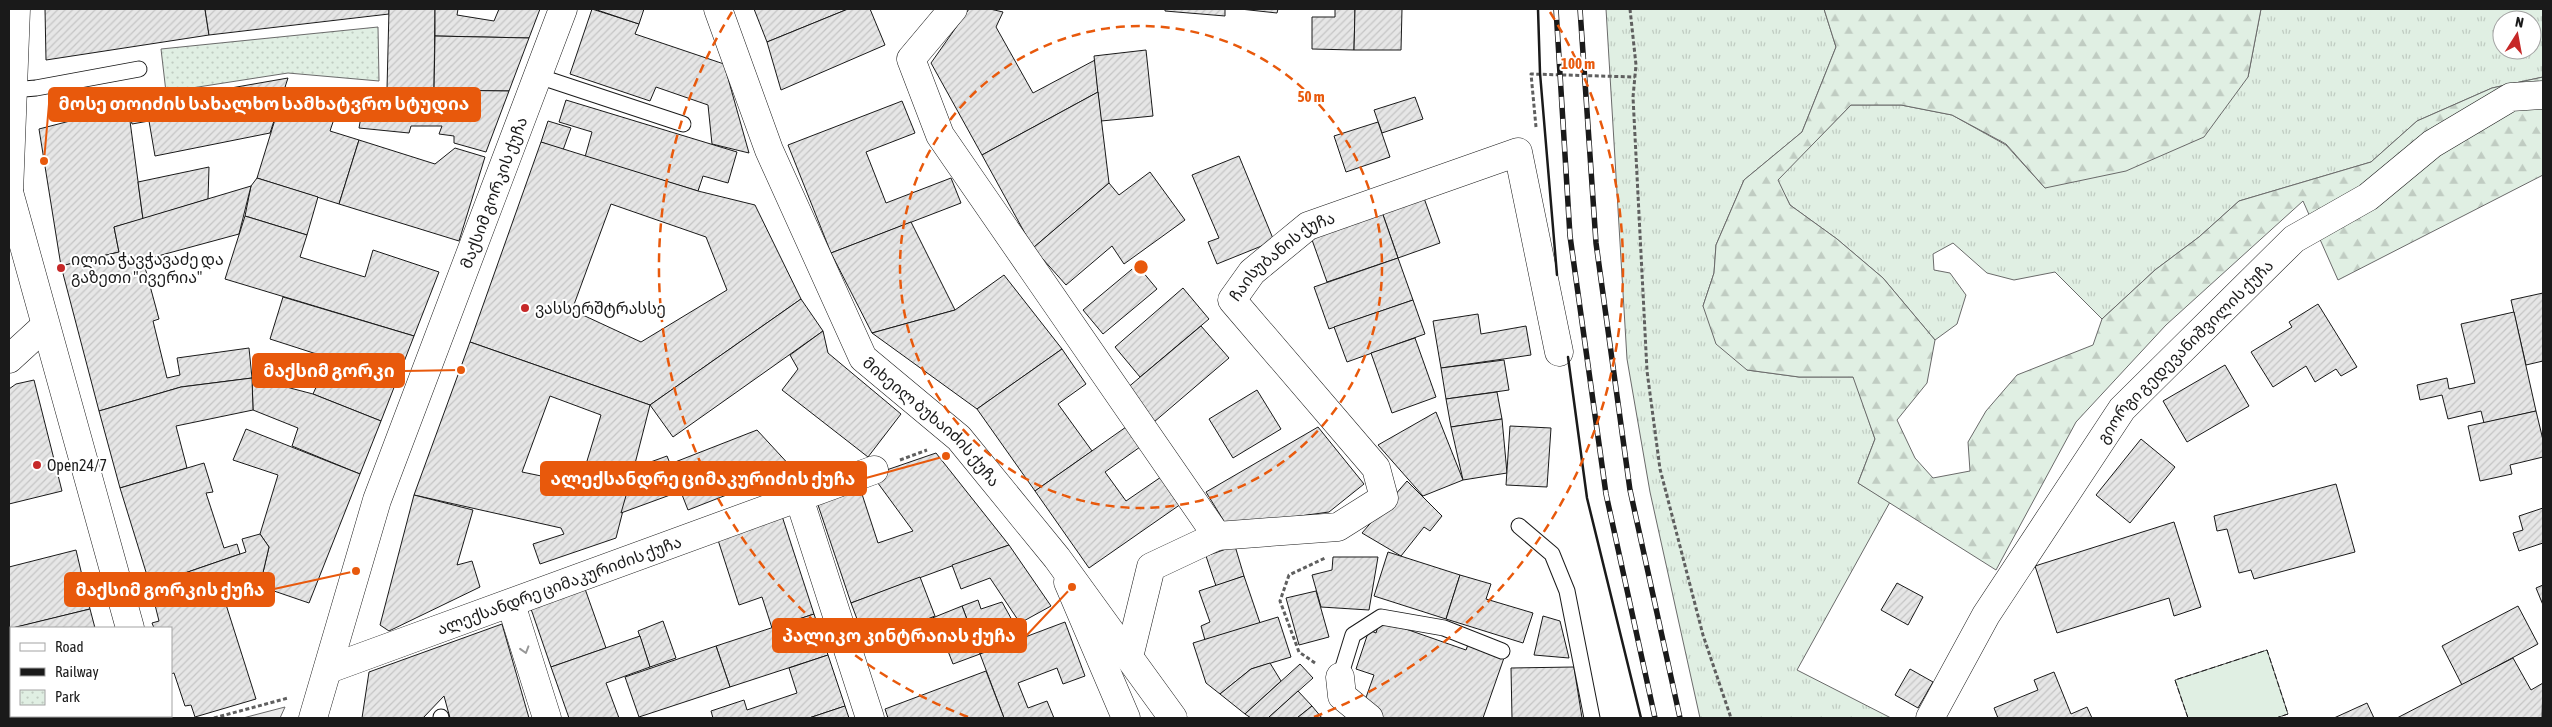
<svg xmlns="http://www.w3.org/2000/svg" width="2552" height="727" font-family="'Asap Condensed','Noto Sans Georgian',sans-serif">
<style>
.grass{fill:url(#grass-tufts);stroke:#6a6a6a;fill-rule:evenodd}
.forest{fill:url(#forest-firs);stroke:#6a6a6a}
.park{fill:url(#park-dots);stroke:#6a6a6a}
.garden{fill:#e0efe3;stroke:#6a6a6a}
.parking{fill:#ededed;stroke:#6a6a6a}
.building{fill:url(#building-hatch);stroke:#1a1a1a;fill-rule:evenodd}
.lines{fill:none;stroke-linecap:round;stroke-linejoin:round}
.service-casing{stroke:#1a1a1a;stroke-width:17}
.minor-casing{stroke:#1a1a1a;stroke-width:29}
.tertiary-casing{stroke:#1a1a1a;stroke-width:29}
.primary-casing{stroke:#1a1a1a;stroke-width:29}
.path{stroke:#5f5f5f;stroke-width:3;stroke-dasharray:4 2.5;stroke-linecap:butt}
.service{stroke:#fff;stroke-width:15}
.minor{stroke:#fff;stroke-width:28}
.tertiary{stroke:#fff;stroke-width:28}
.primary{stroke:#fff;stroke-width:28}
.rail-casing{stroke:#1a1a1a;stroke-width:5.5}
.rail{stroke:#fff;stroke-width:4;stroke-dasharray:11;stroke-linecap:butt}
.fence{stroke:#1a1a1a;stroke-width:1;stroke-dasharray:6 2.5;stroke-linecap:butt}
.wall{stroke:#1a1a1a;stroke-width:2.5}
.oneway{stroke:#989898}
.ring{fill:none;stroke:#e8590c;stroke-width:2.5;stroke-dasharray:9 6}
.poi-dot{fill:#c62828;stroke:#fff;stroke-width:2}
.labels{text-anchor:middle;stroke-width:4;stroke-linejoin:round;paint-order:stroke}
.street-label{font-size:16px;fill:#1a1a1a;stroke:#fff}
.poi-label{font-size:16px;fill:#1a1a1a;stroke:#fff;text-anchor:start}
.centre{fill:#e8590c;stroke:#fff;stroke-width:2.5}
.ring-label{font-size:15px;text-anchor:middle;font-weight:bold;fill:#e8590c;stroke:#fff;stroke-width:4;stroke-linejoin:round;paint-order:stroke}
.leader{fill:none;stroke:#e8590c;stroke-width:2}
.callout-dot{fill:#e8590c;stroke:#fff;stroke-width:2}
.callout{fill:#e8590c;stroke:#e8590c;stroke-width:2}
.callout-label{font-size:18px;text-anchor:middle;font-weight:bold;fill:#fff}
</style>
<defs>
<pattern id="grass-tufts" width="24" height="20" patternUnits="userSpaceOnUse" patternTransform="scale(1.25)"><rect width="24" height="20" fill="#e0efe3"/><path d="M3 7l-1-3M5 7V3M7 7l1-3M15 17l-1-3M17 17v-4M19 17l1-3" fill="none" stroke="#c0ccc2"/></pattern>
<pattern id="forest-firs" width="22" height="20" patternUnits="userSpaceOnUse" patternTransform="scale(1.25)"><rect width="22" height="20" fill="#e0efe3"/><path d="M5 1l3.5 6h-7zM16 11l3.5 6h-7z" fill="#c0ccc2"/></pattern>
<pattern id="park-dots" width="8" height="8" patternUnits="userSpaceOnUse" patternTransform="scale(1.25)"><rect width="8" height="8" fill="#e0efe3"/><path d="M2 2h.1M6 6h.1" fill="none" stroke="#c0ccc2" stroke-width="1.8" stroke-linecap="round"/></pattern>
<pattern id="building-hatch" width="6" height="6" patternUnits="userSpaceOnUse" patternTransform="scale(1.25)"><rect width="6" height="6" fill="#e6e6e6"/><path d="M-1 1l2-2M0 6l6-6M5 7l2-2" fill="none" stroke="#c5c5c5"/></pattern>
</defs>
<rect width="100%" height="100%" fill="#fff"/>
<g class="grass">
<polygon points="1606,9 1824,9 1836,47 1802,132 1744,180 1716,245 1714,273 1703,306 1747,370 1799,377 1854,377 1875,439 1858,483 1890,502 1797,670 1891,718 1700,718 1650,492 1627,359"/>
<path d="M2261,9H2543V77L2492,88L2417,121L2371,162L2239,201L2199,237L2155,270L2102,319L2055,272L2014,280L1987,273L1953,243L1933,254L1934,270L1950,273L1966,295L1957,324L1935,340L1883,278L1837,239L1790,205L1777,180L1851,105H1901L1952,115L2006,145L2045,188L2248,77ZM2502,20H2532V50H2502Z"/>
</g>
<polygon class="forest" points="1824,9 2261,9 2248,77 2204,137 2126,171 2045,188 2006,144 1952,115 1901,105 1851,105 1778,180 1790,205 1837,239 1883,278 1935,340 1927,383 1897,420 1915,458 1933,478 1970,471 1968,442 1986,411 2017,375 2093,345 2102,319 2155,270 2199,237 2239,201 2371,162 2417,121 2492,88 2543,77 2543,175 2338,280 2303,201 2166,325 2076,422 1996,570 1858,483 1875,439 1853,377 1799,377 1747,370 1716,344 1703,306 1714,273 1716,245 1744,180 1802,132 1836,47"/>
<polygon class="park" points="378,27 379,81 288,73 166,92 161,49"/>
<polygon class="garden" points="2267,650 2288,714 2276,718 2188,718 2175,680"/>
<polygon class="parking" points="285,707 280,718 243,718"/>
<g class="building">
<polygon points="45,9 205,9 209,35 46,60"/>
<polygon points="205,9 389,9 389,14 209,35"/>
<polygon points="389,9 435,9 434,90 387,89"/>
<polygon points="435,9 458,9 457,15 494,21 499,9 540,9 529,38 435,36"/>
<polygon points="592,9 639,24 635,34 724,64 749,153 712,144 708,105 656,87 650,101 570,74"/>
<polygon points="594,9 644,9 639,24"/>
<polygon points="754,9 848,9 767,42"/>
<polygon points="848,9 870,9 885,45 781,90 767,42"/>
<polygon points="969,9 990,9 1003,12 996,27 1033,93 1095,60 1098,92 982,155 931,63"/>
<polygon points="1165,9 1225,9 1225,16 1165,11"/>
<polygon points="1240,9 1278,9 1277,13"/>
<polygon points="1335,9 1355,9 1354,50 1312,49 1312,17 1335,17"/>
<polygon points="1355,9 1402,9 1401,50 1354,50"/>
<polygon points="435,36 529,38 509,91 434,90"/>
<polygon points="1146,50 1153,116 1101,121 1094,56"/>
<polygon points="288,78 270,133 155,156 149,121 132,124 128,106"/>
<polygon points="285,87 339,104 330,131 359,140 339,204 257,178"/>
<polygon points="366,89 434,90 509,91 486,152 454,143 454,136 439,134 442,126 411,126 409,133 359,128"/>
<polygon points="1098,92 1109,183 1033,248 982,155"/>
<polygon points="1415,97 1423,119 1382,133 1374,110"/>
<polygon points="566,100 737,152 728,183 703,176 698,191 585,157 592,132 559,122"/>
<polygon points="902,101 915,133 866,152 886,203 951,178 961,203 831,253 788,145"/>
<polygon points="128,106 143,219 114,227 119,252 61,266 39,129"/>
<polygon points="548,121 571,128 563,150 541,142"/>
<polygon points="1378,122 1390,157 1346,172 1334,136"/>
<polygon points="359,140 435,164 455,148 485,157 459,241 339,204"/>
<path d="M541,142L698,191L755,205L801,299L650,405L470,342ZM611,204L706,237L727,290L641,342L572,310Z"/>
<polygon points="1239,156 1274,241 1217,264 1208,242 1219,238 1192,175"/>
<polygon points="209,167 208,199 143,219 138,182"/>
<polygon points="1150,172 1185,220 1124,264 1112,246 1066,285 1033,248 1109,183 1119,195"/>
<polygon points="257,178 318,197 307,235 245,216 251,186"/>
<polygon points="251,186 239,234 143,260 159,319 153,321 167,378 180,375 177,358 249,348 252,378 181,387 99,411 61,266 119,252 114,227"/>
<polygon points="1424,198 1440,243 1398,258 1382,212"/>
<polygon points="1382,212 1398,258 1327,282 1311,237"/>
<polygon points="245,216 307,235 300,257 365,277 373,250 439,272 414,336 225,279"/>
<polygon points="911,222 955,310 872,333 831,253"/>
<polygon points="1398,258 1413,300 1329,329 1314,287"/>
<polygon points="1137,265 1157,289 1103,334 1083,310"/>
<polygon points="1004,275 1062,349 977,409 872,333 955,310"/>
<polygon points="1183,288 1209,319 1140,377 1115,347"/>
<polygon points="2543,293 2543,361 2526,365 2511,300"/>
<polygon points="283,297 414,336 381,421 313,394 329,358 270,339"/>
<polygon points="801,299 823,331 673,437 650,405"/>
<polygon points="1413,300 1425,334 1347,362 1334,327"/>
<polygon points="2318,304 2357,367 2341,376 2336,369 2315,382 2306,366 2273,387 2251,352 2292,327 2289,322"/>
<polygon points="2514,312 2536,411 2484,423 2481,411 2448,419 2442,395 2420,400 2417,385 2447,378 2449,389 2475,383 2461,324"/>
<polygon points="1478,314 1481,334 1526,326 1531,355 1441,368 1433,321"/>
<polygon points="1201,326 1229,358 1154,422 1126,389"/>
<polygon points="823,331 828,353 901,414 868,457 782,390 798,369 790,355"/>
<polygon points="1415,338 1436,397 1392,413 1371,353"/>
<path d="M470,342L650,405L616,538L540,564L533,544L564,534L561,528L414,495ZM550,396L601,415L580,484L522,472Z"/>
<polygon points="1062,349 1086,384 1058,404 1092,451 1035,491 977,409"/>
<polygon points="1504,360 1509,390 1446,399 1441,368"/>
<polygon points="2225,365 2249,406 2187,442 2163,401"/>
<polygon points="252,378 313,394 381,421 360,474 292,446 298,428 253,410"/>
<polygon points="252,378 253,410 176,426 187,468 120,488 99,411 181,387"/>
<polygon points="34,380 62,491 9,504 9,389 16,384"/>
<polygon points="1257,390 1281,429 1233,458 1209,419"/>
<polygon points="1497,392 1502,419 1451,427 1446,399"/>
<polygon points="2536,411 2543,440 2543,457 2510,465 2512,474 2480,481 2468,426"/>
<polygon points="1436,412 1463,480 1423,496 1378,445"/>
<polygon points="1502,419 1507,473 1463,480 1451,427"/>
<polygon points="1510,426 1551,428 1547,487 1506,485"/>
<polygon points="1126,427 1140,447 1105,472 1126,501 1161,477 1181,504 1089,568 1035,491"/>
<polygon points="1318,427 1364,484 1329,512 1227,526 1206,492"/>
<polygon points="246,429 360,474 309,603 274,591 261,581 269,547 260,534 278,475 233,460"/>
<polygon points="757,430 793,469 688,510 670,464"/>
<polygon points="2141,439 2175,467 2130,523 2096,495"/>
<polygon points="936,453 1009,545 851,603 817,502 860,488 878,543 913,531 872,475"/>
<polygon points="667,456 681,491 621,513 634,468"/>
<polygon points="204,463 213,492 206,493 224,548 237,544 240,554 150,585 120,488"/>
<polygon points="1407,481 1442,516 1430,531 1424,527 1401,556 1362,533"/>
<polygon points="2336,484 2355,552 2254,579 2251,570 2239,573 2227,529 2217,531 2214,516"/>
<polygon points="414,495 473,510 457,565 472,561 480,587 389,631 380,625"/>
<polygon points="2543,508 2543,543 2519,551 2513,533 2523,530 2519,516"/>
<polygon points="782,516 814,614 772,628 762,597 739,605 717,537"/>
<polygon points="2174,522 2201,607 2174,616 2169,598 2057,633 2035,566"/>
<polygon points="260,534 269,547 261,581 222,592 256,699 195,717 191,705 185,706 174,673 171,674 171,628 154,628 152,623 159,621 150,585 246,552 242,539"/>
<polygon points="1009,545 1051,606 1020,623 990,578 961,589 952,565"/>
<polygon points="1235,546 1244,576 1216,586 1206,556"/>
<polygon points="76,550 90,609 9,629 9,567"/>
<polygon points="1388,552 1460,575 1446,619 1374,596"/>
<polygon points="1333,557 1378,557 1369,610 1321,607 1312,575 1332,570"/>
<polygon points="1460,575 1491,584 1486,599 1533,613 1523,643 1446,619"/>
<polygon points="1244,576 1260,623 1205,640 1201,626 1210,622 1199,591"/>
<polygon points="920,577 935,616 866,643 851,603"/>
<polygon points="1897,583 1923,597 1908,625 1881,610"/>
<polygon points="2543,585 2543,605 2536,588"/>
<polygon points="584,586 606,648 551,667 530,606"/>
<polygon points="1316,591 1329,637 1299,645 1286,598"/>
<polygon points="978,600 981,609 1002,602 1022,638 980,654 962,606"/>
<polygon points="962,606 980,654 953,664 941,633 911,644 905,629"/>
<polygon points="2518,606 2538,644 2462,685 2442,646"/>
<polygon points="90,609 95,628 12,628"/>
<polygon points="814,614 828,655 730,687 716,646"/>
<polygon points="1543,616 1560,621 1569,658 1534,655"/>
<polygon points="1278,617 1291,657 1251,669 1220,694 1206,683 1193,643"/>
<polygon points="1380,620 1466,650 1469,642 1505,655 1483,718 1383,718 1364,703 1374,675 1356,669 1369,630 1376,633"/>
<polygon points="663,621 676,658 650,667 638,631"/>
<polygon points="1065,622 1085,676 1063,684 1057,668 1018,683 1028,708 1047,701 1054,718 1004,718 980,654"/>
<polygon points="502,624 529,718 450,718 444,696 423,718 362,718 369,672"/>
<polygon points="11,628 11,716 120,716 120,718 9,718 9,629"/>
<polygon points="640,636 650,667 606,683 619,718 569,718 551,667"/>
<polygon points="716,646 730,687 639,717 625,677"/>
<polygon points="828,655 845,706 809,718 713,718 711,711 744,700 747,710 797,693 789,668"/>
<polygon points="2513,658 2531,690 2543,683 2542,718 2397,718"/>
<polygon points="1270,663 1281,681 1245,714 1220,694 1251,669"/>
<polygon points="1300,664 1313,678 1268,718 1251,718 1245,714"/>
<polygon points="1574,667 1582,718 1512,718 1511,668"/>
<polygon points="1910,669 1933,682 1918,708 1895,695"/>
<polygon points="986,671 1004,718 888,718 885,709"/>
<polygon points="2054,672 2071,714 2087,707 2092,718 1998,718 1994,708 2038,690 2034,680"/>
<polygon points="1298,691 1312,706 1297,718 1268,718"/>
<polygon points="2367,703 2374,718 2334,718"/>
<polygon points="845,706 849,718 809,718"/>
<polygon points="1312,706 1322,718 1297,718"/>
</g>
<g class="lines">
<g class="service-casing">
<g id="service">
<polyline points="538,76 683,124"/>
<polyline points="12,90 36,88 139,69"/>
<polyline points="1519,526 1552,554 1567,591 1592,718"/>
<polyline points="1340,677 1353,635 1381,617 1444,628 1502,651"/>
<polyline points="441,718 441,717"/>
</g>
</g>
<g class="minor-casing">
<g id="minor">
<polyline points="953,9 911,59 940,135 1217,536 1151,567 1129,657"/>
<polyline points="799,498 870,718"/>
<path id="s1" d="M1217,536L1338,527L1384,498L1376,468L1232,300L1252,272L1308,226L1518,152L1559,352"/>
<polyline points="1068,582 1126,718"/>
<polyline points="511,604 547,718"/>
<path id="s2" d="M329,669L874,470"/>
<polyline points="1340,677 1342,696 1369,718"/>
<path id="s3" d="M1930,718L1986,615L2122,409L2294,239L2368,197L2432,144L2511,97L2543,95"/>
</g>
</g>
<g class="tertiary-casing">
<g id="tertiary">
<path id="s4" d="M718,9L769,150L863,358L959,438L1057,558L1173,718"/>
<polyline points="9,359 45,326"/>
<path id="s5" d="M313,718L377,500L563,9"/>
</g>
</g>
<g class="primary-casing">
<g id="primary">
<polyline points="9,192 130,628"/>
<polyline points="9,193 16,9"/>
<polyline points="154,716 155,718"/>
</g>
</g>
<g class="path">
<polyline points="1630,9 1636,65 1633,97 1647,371 1660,469 1703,635 1731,718"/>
<polyline points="1536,127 1531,74 1635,77"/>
<polyline points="900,460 927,450"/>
<polyline points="1315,663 1299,652 1280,601 1289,575 1325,558"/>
<polyline points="214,718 288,698"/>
</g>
<use href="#service" class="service"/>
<use href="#minor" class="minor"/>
<use href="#tertiary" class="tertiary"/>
<use href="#primary" class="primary"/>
<g class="rail-casing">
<g id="rail">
<polyline points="1556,9 1570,236 1606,494 1655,718"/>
<polyline points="1580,9 1596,243 1630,490 1680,718"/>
</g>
</g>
<use href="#rail" class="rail"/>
<polyline class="fence" points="2188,718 2175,680 2267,650 2288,714 2276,718"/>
<g class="wall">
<polyline points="1538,9 1540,73 1557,275"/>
<polyline points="1568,357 1587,498 1641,718"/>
</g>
</g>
<defs><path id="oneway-chevron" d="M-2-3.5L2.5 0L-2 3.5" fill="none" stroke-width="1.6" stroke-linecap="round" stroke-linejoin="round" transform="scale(1.25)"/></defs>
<use class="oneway" href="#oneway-chevron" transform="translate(525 650) rotate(73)"/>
<g class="ring">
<circle cx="1141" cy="267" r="241"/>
<path d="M968 717A482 482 0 0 1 732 12M1550 12A482 482 0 0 1 1314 717"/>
</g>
<g class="poi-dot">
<circle cx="61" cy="268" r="5"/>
<circle cx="525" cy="308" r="5"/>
<circle cx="37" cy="465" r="5"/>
</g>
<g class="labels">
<g class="street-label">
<text dy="6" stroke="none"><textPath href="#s5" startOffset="556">მაქსიმ გორკის ქუჩა</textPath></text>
<text dy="6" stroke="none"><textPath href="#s1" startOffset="496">ჩაისუბანის ქუჩა</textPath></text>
<text dy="6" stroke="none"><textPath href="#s3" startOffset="449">გიორგი გედევანიშვილის ქუჩა</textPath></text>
<text dy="6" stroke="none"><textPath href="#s4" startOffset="472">მიხეილ ბუხაიძის ქუჩა</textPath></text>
<text dy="6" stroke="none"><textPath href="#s2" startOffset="245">ალექსანდრე ციმაკურიძის ქუჩა</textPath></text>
</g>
<g class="poi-label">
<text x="71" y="265">ილია ჭავჭავაძე და<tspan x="71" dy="18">გაზეთი "ივერია"</tspan></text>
<text x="535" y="314">ვასსერშტრასსე</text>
<text x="47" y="471">Open24/7</text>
</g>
</g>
<circle cx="1141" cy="267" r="8" class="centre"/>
<g class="ring-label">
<text x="1578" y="69">100 m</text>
<text x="1311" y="102">50 m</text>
</g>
<path class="leader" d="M44 161L49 104M461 370L404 371M946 456L866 478M356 571L274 589M1072 587L1026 636"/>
<g class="callout-dot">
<circle cx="44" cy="161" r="5"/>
<circle cx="461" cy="370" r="5"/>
<circle cx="946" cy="456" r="5"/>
<circle cx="356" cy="571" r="5"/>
<circle cx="1072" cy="587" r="5"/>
</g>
<g class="callout">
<rect x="49" y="88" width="431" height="33" rx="5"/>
<rect x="253" y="354" width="151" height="33" rx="5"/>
<rect x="541" y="462" width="325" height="33" rx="5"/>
<rect x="65" y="573" width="209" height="33" rx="5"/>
<rect x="773" y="619" width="253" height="33" rx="5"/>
</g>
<g class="callout-label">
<text x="264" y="110">მოსე თოიძის სახალხო სამხატვრო სტუდია</text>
<text x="329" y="377">მაქსიმ გორკი</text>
<text x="703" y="485">ალექსანდრე ციმაკურიძის ქუჩა</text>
<text x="170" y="596">მაქსიმ გორკის ქუჩა</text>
<text x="899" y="642">პალიკო კინტრაიას ქუჩა</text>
</g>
<rect width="2552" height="727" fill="none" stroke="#1a1a1a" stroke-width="20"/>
<rect x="10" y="627" width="162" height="90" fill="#ffffff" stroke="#a3a3a3"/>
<rect x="20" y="643" width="25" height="8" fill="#ffffff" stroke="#a3a3a3"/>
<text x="55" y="652" font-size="15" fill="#1a1a1a">Road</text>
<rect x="20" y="668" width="25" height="8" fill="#1a1a1a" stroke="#a3a3a3"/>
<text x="55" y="677" font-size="15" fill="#1a1a1a">Railway</text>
<rect x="20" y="690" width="25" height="15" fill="url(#park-dots)" stroke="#a3a3a3"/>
<text x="55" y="702" font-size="15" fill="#1a1a1a">Park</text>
<g transform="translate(2517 35) rotate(11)"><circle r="24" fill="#ffffff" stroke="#a3a3a3"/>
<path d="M0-4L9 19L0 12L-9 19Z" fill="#c62828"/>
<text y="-8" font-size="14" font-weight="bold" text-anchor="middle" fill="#1a1a1a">N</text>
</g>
</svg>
